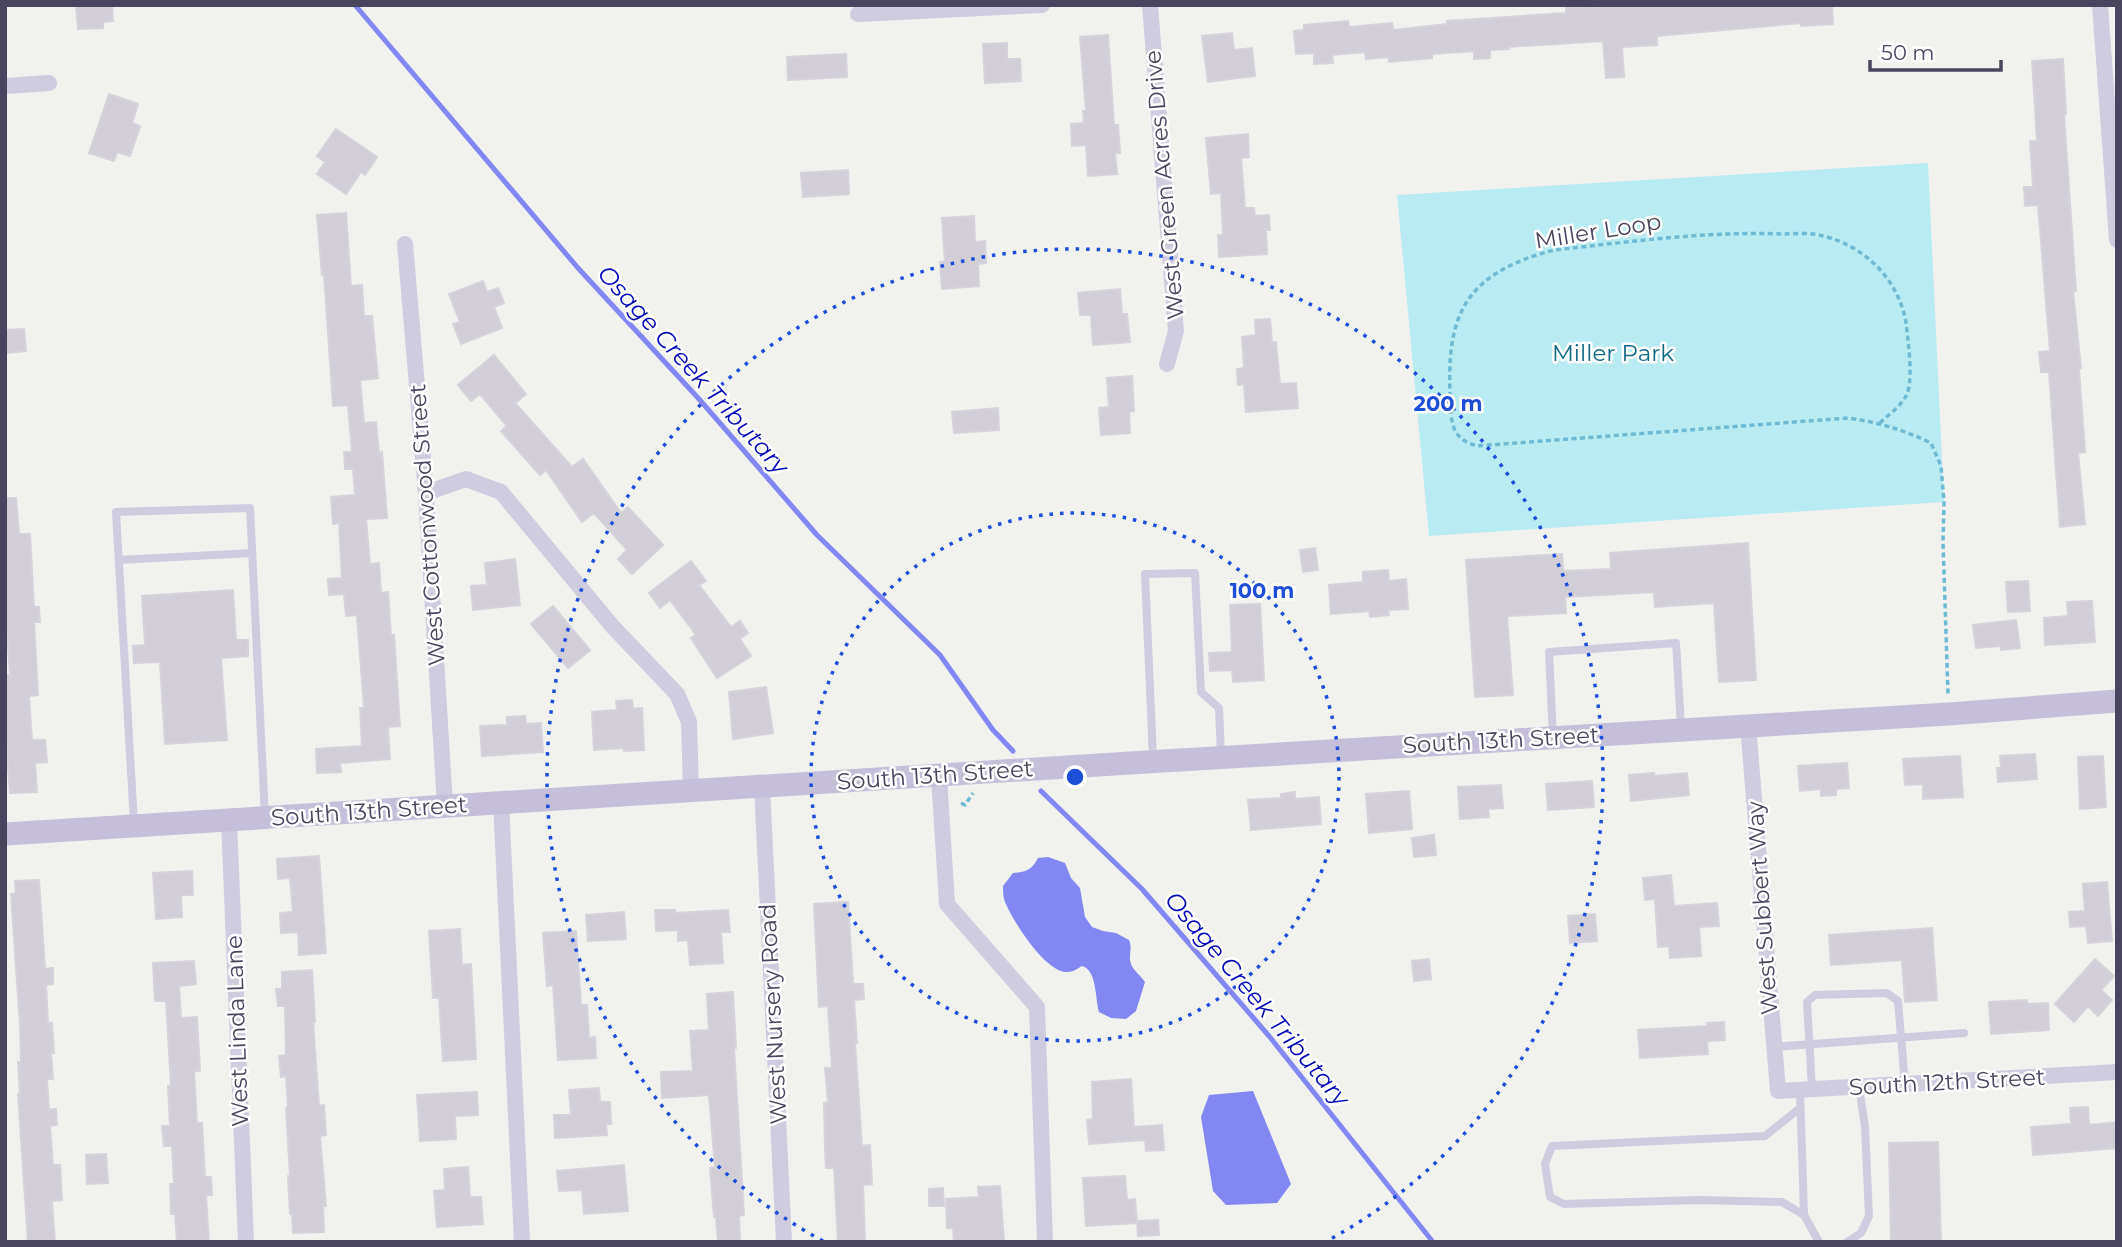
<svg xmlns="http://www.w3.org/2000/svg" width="2122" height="1247" font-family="Montserrat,sans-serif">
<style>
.green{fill:#b9ebf3}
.water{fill:#8287f4}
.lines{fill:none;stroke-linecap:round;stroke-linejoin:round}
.stream{stroke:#8287f4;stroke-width:5}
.building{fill:#d2ced7;stroke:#d6d2db;stroke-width:2}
.path{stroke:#6ebad4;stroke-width:3.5;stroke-dasharray:5 3.5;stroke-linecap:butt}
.lane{stroke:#d0cce0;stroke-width:8}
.street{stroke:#d0cce0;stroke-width:16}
.secondary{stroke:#c6bfd9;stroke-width:23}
.ring{fill:none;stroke:#1d4ed8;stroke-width:3.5;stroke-dasharray:3.5 7}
.labels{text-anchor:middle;stroke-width:5;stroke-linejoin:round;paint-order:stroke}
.street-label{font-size:23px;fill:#4a455e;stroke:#fff}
.park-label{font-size:23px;fill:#0e6986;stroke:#fff}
.water-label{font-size:24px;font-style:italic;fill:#0008b6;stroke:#fff}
.centre{fill:#1d4ed8;stroke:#fff;stroke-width:3.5}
.ring-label{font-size:21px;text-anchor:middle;font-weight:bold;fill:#1d4ed8;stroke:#fff;stroke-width:5;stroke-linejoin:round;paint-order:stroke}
</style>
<rect width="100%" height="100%" fill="#f1f1ee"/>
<polygon class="green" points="1928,163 1944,502 1429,536 1397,195"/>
<g class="water">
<path d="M1048,857L1065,863L1071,878L1080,888L1085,917L1092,927L1103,931L1116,933L1129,940C1132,948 1130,950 1130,957C1129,968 1140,974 1145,982L1136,1011L1126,1019L1111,1018L1099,1012C1095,998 1097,970 1082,966C1077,969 1073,972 1067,972C1045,972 1013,921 1005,902C1003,897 1003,891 1003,886L1013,873C1026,872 1032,870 1038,858Z"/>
<polygon points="1253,1091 1291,1184 1277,1203 1226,1205 1213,1191 1201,1117 1209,1095"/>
</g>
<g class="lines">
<g class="stream">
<polyline points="355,5 578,268 699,399 817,535 940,655 993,730 1013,751"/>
<polyline points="1041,791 1142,889 1269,1036 1433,1242"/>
</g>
</g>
<g class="building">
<polygon points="76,5 112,5 113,21 103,22 103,28 78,29"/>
<polygon points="1629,5 1832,5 1833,24 1801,26 1801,23 1657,36 1657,45 1622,47 1624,77 1606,78 1603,41 1508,47 1509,49 1490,50 1490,58 1474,59 1474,51 1432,54 1432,58 1389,62 1389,57 1366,59 1365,52 1332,55 1333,63 1314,64 1314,53 1296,54 1294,31 1304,30 1304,25 1348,21 1349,27 1392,23 1393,30 1447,24 1447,21 1566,13 1566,8"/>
<polygon points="1232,33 1234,50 1252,48 1255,76 1208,82 1202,36"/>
<polygon points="1108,35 1114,125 1118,125 1120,153 1115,153 1117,174 1088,176 1086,145 1072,146 1071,124 1084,123 1083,111 1086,111 1080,37"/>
<polygon points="1007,43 1007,59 1020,59 1021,81 985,83 983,44"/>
<polygon points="846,54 847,77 788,80 787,57"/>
<polygon points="2063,59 2066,114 2064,115 2076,291 2073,291 2081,368 2079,369 2085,452 2078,453 2085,524 2060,527 2049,372 2041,372 2039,352 2050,351 2038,205 2025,206 2024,187 2033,187 2030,141 2037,141 2032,61"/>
<polygon points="109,94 138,104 132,123 140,126 130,156 117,152 114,161 89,153"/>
<polygon points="336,129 377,157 365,175 361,172 346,194 317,174 325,162 317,156"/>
<polygon points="1248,134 1249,157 1241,158 1245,208 1254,208 1255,216 1269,215 1270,230 1266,230 1267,254 1219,257 1218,235 1223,235 1221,193 1211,194 1206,138"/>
<polygon points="848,170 849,194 803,197 801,173"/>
<polygon points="346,213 351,286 362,285 364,316 372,316 376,358 378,378 360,380 364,423 376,422 379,453 382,452 387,518 366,519 370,564 379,563 381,593 388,592 391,635 394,635 400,726 388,727 390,759 340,763 341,772 317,773 316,749 362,746 360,708 364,708 357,615 346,616 344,594 329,595 328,579 342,578 339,523 333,524 331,497 355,495 353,469 345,469 344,452 352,452 348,405 333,406 324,274 322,275 317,215"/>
<polygon points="974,216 975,242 985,241 986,263 978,264 979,286 942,289 940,262 945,261 942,218"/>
<polygon points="483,281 487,292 498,288 504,303 494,307 502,328 461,344 453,324 460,322 449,294"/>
<polygon points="1120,289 1122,314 1127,314 1130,342 1093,345 1091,315 1080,315 1078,293"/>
<polygon points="1270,319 1272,343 1276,342 1280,384 1296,383 1298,408 1246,412 1244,384 1238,385 1237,369 1244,368 1242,337 1256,335 1255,320"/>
<polygon points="24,329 26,351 5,353 5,330"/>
<polygon points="494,355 526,394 515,403 572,467 583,459 621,513 628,507 663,545 632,574 618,559 627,550 594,513 582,522 546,470 540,475 501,431 507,426 480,394 471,401 458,385"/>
<polygon points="1132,376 1134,411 1129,412 1130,433 1101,435 1099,408 1109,407 1107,378"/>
<polygon points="998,408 999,430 954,433 952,412"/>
<polygon points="5,498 16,498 19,534 30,534 34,607 39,607 40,622 34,622 38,695 29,696 32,740 45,740 47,762 35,763 37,792 10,793 5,726 5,675 10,675 7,630 5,630"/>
<polygon points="1748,543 1756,680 1719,682 1714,603 1655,607 1654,592 1565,597 1566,613 1507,616 1513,695 1475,697 1466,560 1562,554 1563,571 1611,569 1610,553"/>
<polygon points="1315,548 1318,570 1303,572 1300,550"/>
<polygon points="515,559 520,605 473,610 471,586 487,585 485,563"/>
<polygon points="691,561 706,581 699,585 731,627 740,621 748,633 740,639 751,656 717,678 691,638 696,635 670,600 660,608 649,593"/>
<polygon points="1388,570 1389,581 1406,579 1408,609 1388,610 1389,615 1370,617 1369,611 1331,614 1329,585 1363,582 1363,572"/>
<polygon points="2028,581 2030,611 2008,612 2006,582"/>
<polygon points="233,590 236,640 248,640 248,656 221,658 227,740 165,744 160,662 134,663 133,646 145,645 142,596"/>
<polygon points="2092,601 2095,642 2045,645 2044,618 2068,616 2067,602"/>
<polygon points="1260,604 1264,680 1233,682 1232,670 1210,671 1209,653 1232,652 1230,605"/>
<polygon points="553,606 590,650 568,668 531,624"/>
<polygon points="2016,620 2020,648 2001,650 2001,646 1976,648 1973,625"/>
<polygon points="766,687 773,733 733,739 729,692"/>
<polygon points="632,700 633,709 642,708 644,750 624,751 623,748 594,750 592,712 617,710 616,701"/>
<polygon points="525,716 526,724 541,723 543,752 482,756 480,726 507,725 507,717"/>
<polygon points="2035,754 2037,779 1998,782 1997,768 2001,768 2000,756"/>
<polygon points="1960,756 1963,797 1923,799 1923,784 1905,785 1903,759"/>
<polygon points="2103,756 2106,807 2080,809 2078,757"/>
<polygon points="1847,763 1849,788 1836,789 1836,795 1821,796 1821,789 1800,791 1798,766"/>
<polygon points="1654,773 1654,776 1687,773 1689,795 1631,801 1629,775"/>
<polygon points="1592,781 1594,807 1548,810 1546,784"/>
<polygon points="1501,785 1503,808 1488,809 1489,817 1460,819 1458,787"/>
<polygon points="1409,791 1412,829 1369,833 1366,794"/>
<polygon points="1295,792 1295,799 1319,797 1321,824 1251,830 1248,800 1281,798 1281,794"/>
<polygon points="1434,835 1436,855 1414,857 1412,838"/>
<polygon points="319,856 326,953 299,955 298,932 281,933 280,913 293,912 290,878 278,879 277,859"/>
<polygon points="192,871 193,895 181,895 182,917 156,919 153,873"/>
<polygon points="1671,875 1674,906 1717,903 1719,926 1699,927 1701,956 1670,958 1669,946 1658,947 1655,899 1645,900 1643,878"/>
<polygon points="39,880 45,969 53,968 53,984 46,985 48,1023 52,1023 54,1053 51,1053 53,1079 47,1079 49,1110 56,1109 57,1125 50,1126 53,1165 60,1165 62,1200 52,1201 55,1242 28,1242 18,1094 20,1094 18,1062 21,1062 20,1025 11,894 16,893 15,881"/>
<polygon points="2107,882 2112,941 2088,943 2086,926 2070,927 2069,912 2085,911 2083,884"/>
<polygon points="848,902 853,984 863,984 864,999 854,1000 857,1043 855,1043 862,1146 870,1145 872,1184 863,1185 865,1242 838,1242 834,1168 826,1168 825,1148 824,1103 828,1102 825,1068 832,1068 828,1006 819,1007 814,904"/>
<polygon points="655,910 675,910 675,913 728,910 730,932 721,932 723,963 690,965 688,940 678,941 678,930 656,931"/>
<polygon points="624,912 626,939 588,941 586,915"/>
<polygon points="1595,914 1597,941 1570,943 1568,916"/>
<polygon points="1932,928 1937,1000 1905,1002 1902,960 1831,965 1829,935"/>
<polygon points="460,929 462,965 471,964 476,1059 443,1061 439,998 433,998 429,931"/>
<polygon points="576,931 581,1005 587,1005 589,1038 595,1037 596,1058 558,1060 553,985 547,986 543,933"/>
<polygon points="1429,959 1431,979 1414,981 1412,961"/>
<polygon points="2095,959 2114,976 2101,990 2112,1000 2098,1016 2088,1006 2074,1022 2055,1004"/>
<polygon points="194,961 196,984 179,986 181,1018 197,1017 200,1071 194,1071 197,1123 202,1123 205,1177 211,1177 212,1195 206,1195 209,1242 177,1242 175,1214 171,1214 170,1184 174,1184 172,1146 164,1146 162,1126 170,1126 168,1086 171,1086 166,1001 155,1001 153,963"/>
<polygon points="312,970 315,1022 313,1022 319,1106 324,1105 326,1135 320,1136 326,1206 323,1206 324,1232 293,1233 292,1214 290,1214 288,1176 290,1176 286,1108 288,1108 286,1076 281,1077 279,1056 286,1055 285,1006 278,1006 276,989 282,989 282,972"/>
<polygon points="733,992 736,1048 734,1048 744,1215 739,1216 740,1242 718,1242 716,1217 714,1217 710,1168 715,1167 709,1095 662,1098 661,1072 693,1071 690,1031 709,1030 707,994"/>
<polygon points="2027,1000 2027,1004 2048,1003 2049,1030 1991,1034 1989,1002"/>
<polygon points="1724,1022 1725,1040 1707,1041 1708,1054 1640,1058 1638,1030 1708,1026 1707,1023"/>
<polygon points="1131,1079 1134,1127 1162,1125 1164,1150 1146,1151 1145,1140 1089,1144 1087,1120 1093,1119 1092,1082"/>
<polygon points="599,1088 600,1102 610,1102 611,1124 606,1124 607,1135 555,1138 554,1115 571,1115 569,1090"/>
<polygon points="477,1092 478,1115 455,1116 456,1139 420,1141 417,1095"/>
<polygon points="2088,1107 2089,1125 2117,1122 2117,1148 2033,1155 2031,1127 2071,1124 2070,1108"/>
<polygon points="1938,1142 1941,1242 1891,1242 1889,1143"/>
<polygon points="106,1154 108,1183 87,1184 86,1155"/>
<polygon points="624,1165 628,1211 584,1214 582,1190 559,1191 557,1171"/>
<polygon points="468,1167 470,1197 481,1197 483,1224 437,1227 434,1191 445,1190 444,1169"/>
<polygon points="1125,1176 1127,1200 1135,1199 1137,1223 1086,1226 1083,1178"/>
<polygon points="1000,1186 1004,1241 954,1242 953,1228 947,1228 946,1199 979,1197 978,1187"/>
<polygon points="943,1188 944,1206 929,1206 929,1189"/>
<polygon points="1158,1220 1159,1235 1138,1236 1137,1221"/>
</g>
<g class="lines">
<g class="path">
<path d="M1880,423C1888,415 1900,407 1906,396C1914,382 1908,340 1906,323C1899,280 1865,246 1823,236C1810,232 1794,234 1781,234C1705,231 1629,242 1554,250C1527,257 1495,269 1476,290C1449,319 1449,360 1450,398C1451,410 1450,425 1458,435C1463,441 1469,443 1476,446L1848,418C1878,422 1904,430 1931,443L1941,466L1944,502L1943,542L1948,694"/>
<polyline points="961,803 965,805 973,793"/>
</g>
<g class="lane">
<polyline points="119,560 252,553"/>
<polyline points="1553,736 1549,652 1676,643 1681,726"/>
<polyline points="1153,758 1145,574 1195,573 1201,692 1219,708 1221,754"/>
<polyline points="134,823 116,512 250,508 265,817"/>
<polyline points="1773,1047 1964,1033"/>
<polyline points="1812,1089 1807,1002 1815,995 1887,993 1898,1001 1905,1084"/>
<polyline points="1800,1090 1804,1215 1819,1242"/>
<polyline points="1800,1108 1765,1136 1552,1146 1545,1164 1550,1197 1564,1204 1699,1200 1782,1202 1804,1215"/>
<polyline points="1847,1242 1861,1233 1869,1216 1865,1127 1859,1087"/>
</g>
<g class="street">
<polyline points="1150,5 1176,331 1167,364"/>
<polyline points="2100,5 2117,240"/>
<polyline points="858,14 1042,5"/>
<polyline points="5,86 49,83"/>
<polyline points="405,244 426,493 445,806"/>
<polyline points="426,493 466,479 501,492 613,627 677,694 689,722 691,790"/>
<polyline points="1748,725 1778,1091 2117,1072"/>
<polyline points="939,776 947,904 1037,1007 1045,1242"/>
<polyline points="762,786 784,1242"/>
<polyline points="501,802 522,1242"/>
<polyline points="229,820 246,1242"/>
</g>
<polyline class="secondary" points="5,834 1130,763 1949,714 2117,701"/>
</g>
<g class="ring">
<circle cx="1075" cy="777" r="264"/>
<path d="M823 1241A528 528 0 1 1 1327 1241"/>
</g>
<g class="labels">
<g class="street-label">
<text transform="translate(1164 185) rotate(-95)" y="8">West Green Acres Drive</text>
<text transform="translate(1598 231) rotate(-9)" y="8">Miller Loop</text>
<text transform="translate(427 525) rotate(-94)" y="8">West Cottonwood Street</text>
<text transform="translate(1501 740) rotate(-3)" y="8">South 13th Street</text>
<text transform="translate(935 775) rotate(-4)" y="8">South 13th Street</text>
<text transform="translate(369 811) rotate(-4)" y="8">South 13th Street</text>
<text transform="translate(1762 908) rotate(-94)" y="8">West Subbert Way</text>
<text transform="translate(773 1014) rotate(-93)" y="8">West Nursery Road</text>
<text transform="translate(237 1031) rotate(-92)" y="8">West Linda Lane</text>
<text transform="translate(1947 1082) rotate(-3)" y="8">South 12th Street</text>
</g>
<g class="park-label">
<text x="1613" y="361">Miller Park</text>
</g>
<g class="water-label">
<text transform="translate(693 370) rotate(48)" y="8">Osage Creek Tributary</text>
<text transform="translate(1257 999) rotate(50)" y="8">Osage Creek Tributary</text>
</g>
</g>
<circle cx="1075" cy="777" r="10" class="centre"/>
<g class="ring-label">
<text x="1448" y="411">200 m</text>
<text x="1262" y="598">100 m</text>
</g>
<rect width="2122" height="1247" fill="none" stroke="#4a455e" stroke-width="14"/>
<path d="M1870 60v10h131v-10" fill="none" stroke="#4a455e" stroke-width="3.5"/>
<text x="1881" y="60" font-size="21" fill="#4a455e" stroke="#ffffff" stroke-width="5" paint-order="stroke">50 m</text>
</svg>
